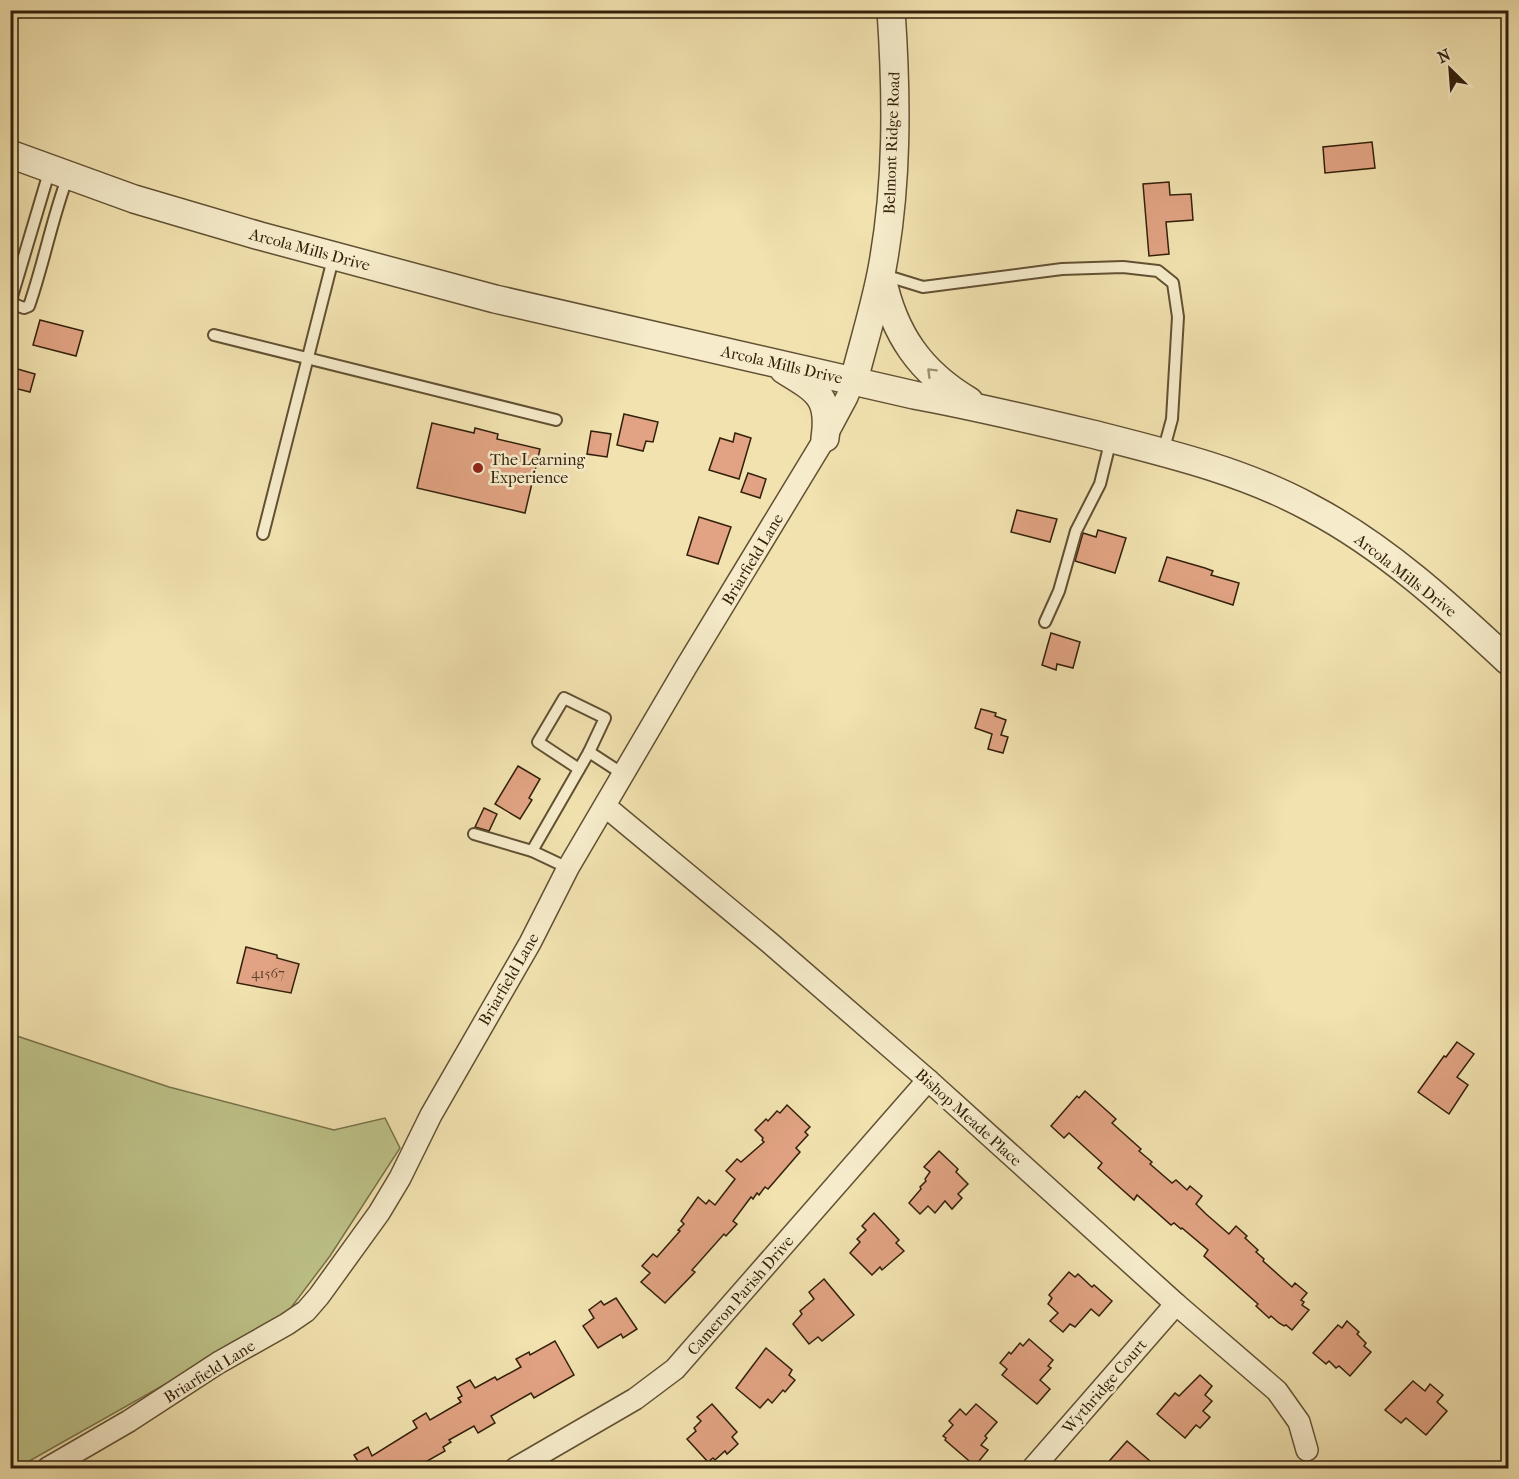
<svg xmlns="http://www.w3.org/2000/svg" width="1519" height="1479" font-family="'IM FELL French Canon',serif">
<style>
.green{fill:#bdc288;stroke:#787149;stroke-width:1.5}
.building{fill:#e1a383;stroke:#33200a;stroke-width:1.5}
.lines{fill:none;stroke-linecap:round;stroke-linejoin:round}
.service-casing{stroke:#625033;stroke-width:14}
.minor-casing{stroke:#625033;stroke-width:24}
.tertiary-casing{stroke:#625033;stroke-width:30}
.service{stroke:#f6eccb;stroke-width:10}
.minor{stroke:#f6eccb;stroke-width:21}
.tertiary{stroke:#f6eccb;stroke-width:27}
.oneway{stroke:#9e9074}
.poi-dot{fill:#8f2418;stroke:#f6eccb;stroke-width:2}
.labels{text-anchor:middle;stroke-width:5;stroke-linejoin:round;paint-order:stroke}
.number-label{font-size:14px;fill:#5e4128}
.street-label{font-size:16px;fill:#33200a;stroke:#f6eccb}
.poi-label{font-size:16px;fill:#33200a;stroke:#f6eccb;text-anchor:start}
</style>
<rect width="100%" height="100%" fill="#f1e2af"/>
<filter id="stains"><feTurbulence type="fractalNoise" baseFrequency=".00333" numOctaves="4"/><feColorMatrix values="0 0 0 0 .2 0 0 0 0 .09 0 0 0 0 .02 0 0 0 .5 -.17"/></filter>
<radialGradient id="worn" r=".72"><stop offset=".6" stop-color="#630" stop-opacity="0"/><stop offset="1" stop-color="#630" stop-opacity=".3"/></radialGradient>
<polygon class="green" points="11,1034 169,1087 334,1130 385,1118 400,1148 330,1256 284,1317 17,1468 11,1468"/>
<g class="building">
<polygon points="1372,142 1375,168 1325,173 1323,147"/>
<polygon points="1169,182 1170,195 1191,194 1193,220 1166,222 1169,254 1149,256 1143,184"/>
<polygon points="40,320 83,331 76,356 33,345"/>
<polygon points="14,368 35,374 30,392 10,387"/>
<polygon points="624,414 658,422 653,442 646,441 643,451 617,445"/>
<polygon points="432,423 474,433 475,428 498,434 497,439 540,449 525,513 417,488"/>
<polygon points="591,431 611,434 607,457 587,454"/>
<polygon points="735,433 751,438 739,479 709,470 720,438 733,442"/>
<polygon points="748,473 766,479 760,498 741,492"/>
<polygon points="1017,510 1057,519 1050,542 1011,532"/>
<polygon points="699,517 731,527 718,564 687,555"/>
<polygon points="1098,530 1126,538 1115,573 1075,561 1083,533 1096,537"/>
<polygon points="1167,557 1205,568 1213,571 1211,575 1239,583 1233,605 1159,581"/>
<polygon points="1051,633 1080,642 1073,668 1057,664 1056,670 1042,665"/>
<polygon points="981,709 996,713 995,716 1006,720 1001,735 1008,737 1003,753 988,749 992,734 975,728"/>
<polygon points="518,766 540,779 529,798 532,800 520,819 495,804"/>
<polygon points="484,808 497,814 489,831 475,827"/>
<polygon points="246,947 277,955 277,958 299,964 291,993 237,983"/>
<polygon points="1457,1042 1474,1054 1457,1077 1468,1085 1449,1114 1418,1092 1444,1056 1446,1057"/>
<polygon points="1085,1091 1116,1119 1112,1123 1141,1149 1139,1151 1152,1162 1150,1164 1172,1183 1176,1180 1187,1190 1190,1186 1202,1196 1196,1204 1206,1214 1229,1234 1236,1226 1247,1236 1245,1238 1258,1250 1256,1252 1264,1259 1263,1261 1292,1287 1295,1283 1307,1293 1301,1300 1304,1302 1302,1305 1309,1310 1292,1330 1286,1325 1284,1326 1279,1323 1271,1316 1269,1318 1256,1306 1258,1304 1204,1256 1208,1250 1182,1228 1181,1229 1174,1223 1171,1225 1137,1195 1134,1200 1098,1168 1102,1163 1069,1133 1064,1138 1051,1126 1077,1096 1079,1098"/>
<polygon points="787,1105 810,1127 805,1132 808,1135 796,1148 800,1152 768,1189 765,1187 759,1195 757,1193 753,1199 751,1197 733,1221 737,1224 726,1236 724,1234 692,1270 695,1272 665,1303 641,1282 650,1273 642,1266 653,1254 657,1257 680,1231 678,1230 684,1224 681,1221 698,1197 706,1204 709,1200 715,1205 735,1179 726,1171 737,1159 741,1162 764,1142 762,1140 763,1138 755,1130 766,1119 768,1121 777,1111 780,1113"/>
<polygon points="939,1151 958,1169 956,1172 968,1184 958,1194 962,1198 952,1209 945,1201 935,1213 928,1206 920,1214 909,1203 921,1189 920,1187 926,1181 925,1179 930,1172 924,1167"/>
<polygon points="874,1213 899,1240 896,1243 904,1251 882,1270 880,1267 872,1275 850,1253 860,1242 857,1239 866,1230 862,1226"/>
<polygon points="1069,1272 1075,1277 1078,1274 1092,1287 1094,1285 1112,1301 1099,1316 1091,1309 1075,1327 1070,1324 1063,1332 1050,1321 1058,1313 1048,1304 1052,1298 1049,1295"/>
<polygon points="824,1279 854,1315 822,1341 818,1337 809,1344 793,1324 802,1314 800,1311 814,1299 809,1292"/>
<polygon points="616,1298 637,1329 623,1338 621,1334 598,1348 583,1326 594,1318 589,1310 601,1301 604,1305"/>
<polygon points="1347,1321 1359,1332 1357,1334 1366,1343 1364,1346 1371,1352 1350,1376 1339,1366 1336,1368 1329,1361 1326,1364 1313,1353 1338,1325 1342,1328"/>
<polygon points="1029,1339 1053,1360 1048,1366 1051,1368 1040,1380 1050,1389 1037,1404 1002,1375 1007,1369 1000,1363 1009,1352 1011,1354 1020,1343 1023,1346"/>
<polygon points="555,1341 574,1375 534,1398 531,1393 491,1416 495,1423 478,1433 474,1426 449,1440 451,1442 443,1447 445,1451 415,1468 350,1468 359,1463 354,1455 368,1447 372,1456 417,1428 413,1421 426,1413 430,1420 461,1402 458,1398 462,1396 457,1387 470,1380 475,1388 495,1377 497,1380 521,1367 516,1359 529,1352 530,1355"/>
<polygon points="766,1348 792,1370 789,1375 795,1380 785,1392 783,1390 772,1403 768,1399 760,1408 736,1388"/>
<polygon points="1200,1375 1212,1386 1205,1395 1212,1401 1203,1411 1210,1417 1200,1428 1196,1425 1185,1438 1157,1414 1175,1393 1179,1396"/>
<polygon points="1413,1381 1425,1391 1430,1384 1443,1395 1437,1402 1447,1411 1426,1435 1406,1418 1401,1423 1385,1410"/>
<polygon points="712,1404 737,1432 732,1437 738,1444 727,1454 725,1451 715,1460 713,1458 708,1462 687,1439 696,1431 694,1428 701,1421 697,1417"/>
<polygon points="976,1404 997,1422 985,1436 987,1438 981,1445 988,1450 975,1466 945,1440 946,1438 943,1436 953,1425 949,1421 960,1409 966,1415"/>
<polygon points="1127,1441 1158,1468 1103,1468"/>
</g>
<g class="lines">
<g class="service-casing">
<g id="service">
<path d="M50,169L11,300L16,305L24,308L29,306C44,263 52,218 68,176"/>
<polyline points="884,275 923,287 1062,269 1123,267 1158,271 1173,283 1178,317 1172,419 1163,452"/>
<polyline points="214,335 556,420"/>
<polyline points="263,534 334,255"/>
<polyline points="1045,622 1059,591 1076,531 1100,484 1111,439"/>
<polyline points="579,769 538,742 564,698 605,718 589,752"/>
<polyline points="474,834 532,851"/>
<polyline points="568,868 532,851 589,752 623,774"/>
</g>
</g>
<g class="minor-casing">
<g id="minor">
<polyline points="605,806 770,943 928,1080 1176,1304 1277,1391 1299,1422 1307,1450"/>
<polyline points="48,1468 129,1421 218,1363 287,1324 306,1311 319,1296 379,1213 400,1178 431,1115 530,943 568,868 686,667 825,438 847,397 854,380"/>
<polyline points="516,1468 635,1399 675,1369 928,1080"/>
<polyline points="1033,1468 1176,1304"/>
</g>
</g>
<g class="tertiary-casing">
<g id="tertiary">
<path d="M10,154L134,199L260,236L495,299L914,395C974,406 1033,420 1092,434C1167,453 1243,471 1311,508C1385,547 1448,605 1508,661"/>
<path d="M882,278C894,334 920,372 969,401"/>
<path d="M784,370C817,390 831,397 825,438"/>
<path d="M854,380C863,345 874,309 881,274C898,187 897,98 891,10"/>
</g>
</g>
<use href="#service" class="service"/>
<use href="#minor" class="minor"/>
<use href="#tertiary" class="tertiary"/>
</g>
<defs><path id="oneway-chevron" d="M-2-3.5L2.5 0L-2 3.5" fill="none" stroke-width="1.6" stroke-linecap="round" stroke-linejoin="round" transform="scale(1.5)"/></defs>
<use class="oneway" href="#oneway-chevron" transform="translate(931 372) rotate(-135)"/>
<circle class="poi-dot" cx="478" cy="468" r="6"/>
<g class="labels">
<g class="number-label">
<text x="268" y="978">41567</text>
</g>
<g class="street-label">
<text transform="translate(891 143) rotate(-88)" y="6">Belmont Ridge Road</text>
<text transform="translate(310 249) rotate(15)" y="6">Arcola Mills Drive</text>
<text transform="translate(782 364) rotate(13)" y="6">Arcola Mills Drive</text>
<text transform="translate(752 559) rotate(-59)" y="6">Briarfield Lane</text>
<text transform="translate(1406 575) rotate(38)" y="6">Arcola Mills Drive</text>
<text transform="translate(508 979) rotate(-60)" y="6">Briarfield Lane</text>
<text transform="translate(969 1117) rotate(42)" y="6">Bishop Meade Place</text>
<text transform="translate(740 1295) rotate(-49)" y="6">Cameron Parish Drive</text>
<text transform="translate(209 1371) rotate(-32)" y="6">Briarfield Lane</text>
<text transform="translate(1104 1386) rotate(-49)" y="6">Wythridge Court</text>
</g>
<g class="poi-label">
<text x="490" y="465">The Learning<tspan x="490" dy="18">Experience</tspan></text>
</g>
</g>
<rect width="1519" height="1479" fill="none" stroke="#f1e2af" stroke-width="36"/>
<rect x="12" y="12" width="1495" height="1455" fill="none" stroke="#33200a" stroke-width="3"/>
<rect x="18" y="18" width="1483" height="1443" fill="none" stroke="#33200a" stroke-width="1.5"/>
<g transform="translate(1450 69) rotate(335)" stroke="#f6eccb" stroke-width="4.5" paint-order="stroke">
<path d="M0-4.5L10 22L0 15L-10 22Z" fill="#33200a"/>
<text y="-9" font-size="16" font-weight="bold" text-anchor="middle" fill="#33200a">N</text>
</g>
<rect width="100%" height="100%" filter="url(#stains)"/>
<rect width="100%" height="100%" fill="url(#worn)"/>
</svg>
